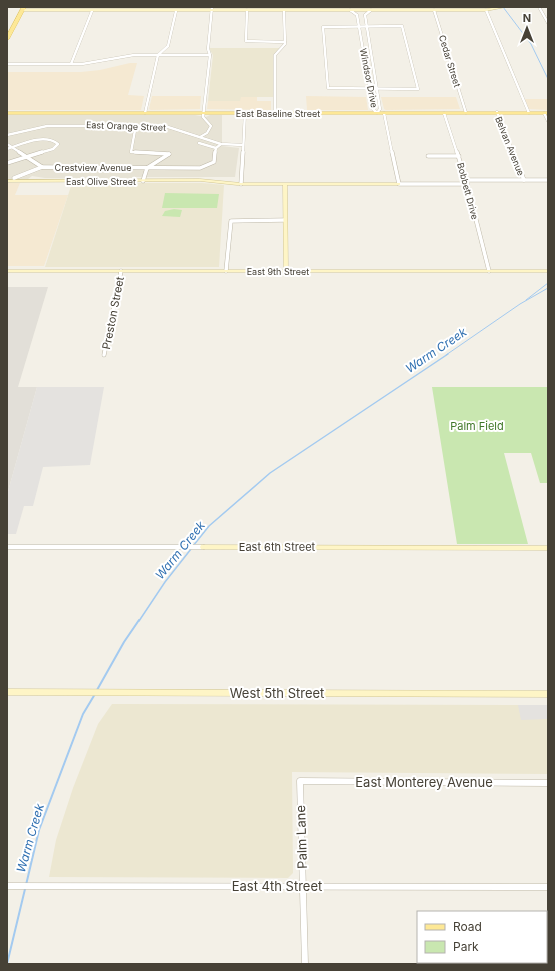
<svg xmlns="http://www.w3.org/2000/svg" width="555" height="971" font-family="Inter,sans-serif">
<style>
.residential{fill:#e7e3d5}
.commercial{fill:#f5e9d2}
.industrial{fill:#e2dfd8}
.education{fill:#ece7d1}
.green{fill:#c9e7b0}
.parking{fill:#e4e2df}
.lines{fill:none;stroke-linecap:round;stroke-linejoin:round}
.stream-far2{stroke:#a3caf0;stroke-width:1}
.stream-far1{stroke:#a3caf0;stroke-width:1.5}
.stream{stroke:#a3caf0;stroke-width:2}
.street-far3-casing{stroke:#bfb9a9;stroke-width:3}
.street-far2-casing{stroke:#bfb9a9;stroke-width:4.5}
.street-far1-casing{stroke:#bfb9a9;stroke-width:5.5}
.street-casing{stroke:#bfb9a9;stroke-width:7}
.secondary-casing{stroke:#d3c897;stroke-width:1}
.primary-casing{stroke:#e3c765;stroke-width:1}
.street-far3{stroke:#fff;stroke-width:2.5}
.street-far2{stroke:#fff;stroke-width:3.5}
.street-far1{stroke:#fff;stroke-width:4.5}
.street{stroke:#fff;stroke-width:6}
.secondary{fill:#fef5c6;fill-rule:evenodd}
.primary{fill:#fde896;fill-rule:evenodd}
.labels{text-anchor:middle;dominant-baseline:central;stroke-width:4;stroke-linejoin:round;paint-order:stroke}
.far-street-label{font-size:9px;fill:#464136;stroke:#fff}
.street-label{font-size:11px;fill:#464136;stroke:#fff}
.park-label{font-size:11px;fill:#407729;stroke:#fff}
.water-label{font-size:12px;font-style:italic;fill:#3070b1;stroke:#fff}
.near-street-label{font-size:13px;fill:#464136;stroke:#fff}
</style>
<rect width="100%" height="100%" fill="#f3f0e7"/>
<polygon class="residential" points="7,115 195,115 206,117 210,115 222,115 222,146 239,148 235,177 137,177 126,179 124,178 45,178 32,176 28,179 7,179"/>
<g class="commercial">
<polygon points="130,63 137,63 128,95 144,96 141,110 7,110 7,72 81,72 100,70"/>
<polygon points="152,96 201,96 200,109 151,110 149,109"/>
<polygon points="306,96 366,97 368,110 307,110"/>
<polygon points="240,97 257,97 257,101 271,101 271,110 207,109 208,101 240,101"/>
<polygon points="381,97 456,97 460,109 386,110 384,109"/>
<polygon points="525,99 548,99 548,110 529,109"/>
<polygon points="7,183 20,183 15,195 68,195 44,266 7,266"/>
</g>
<polygon class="industrial" points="7,287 48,287 18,387 37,387 7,495"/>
<g class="education">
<polygon points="210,48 280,48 273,55 273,97 241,97 240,101 208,101 213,55 210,50"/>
<polygon points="72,183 202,183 224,185 219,267 45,267"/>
<polygon points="112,704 548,705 548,774 292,772 293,873 288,878 49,877 56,840 73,788 98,724"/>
</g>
<g class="green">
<polygon points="165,193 219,194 217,208 162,208"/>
<polygon points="174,209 182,210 180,217 162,216 165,211"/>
<polygon points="432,387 548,387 548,483 540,483 531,453 504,453 528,544 457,544"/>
</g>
<g class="parking">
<polygon points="37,387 104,387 90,465 43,467 33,506 24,506 16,534 7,534 7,495"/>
<polygon points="518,705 548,705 548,719 521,720"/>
</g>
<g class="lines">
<g class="stream-far2">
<polyline points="503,7 531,44 548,79"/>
<polyline points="526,300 548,283"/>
<polyline points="446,355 520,304 548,288"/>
</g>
<g class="stream-far1">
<polyline points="193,546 209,526 270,473 448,354"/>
<polyline points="139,621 165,582 191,549"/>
</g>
<g class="stream">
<polyline points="97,690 124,642 139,620"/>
<polyline points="26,885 39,830 83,714 95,694"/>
<polyline points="7,964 25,889"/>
</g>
<g class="street-far3-casing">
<g id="street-far3">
<polyline points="539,7 548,23"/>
<polyline points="247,10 246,41 285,42"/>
<polyline points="350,10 357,15 373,109 377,113 380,109 365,15 371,10"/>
<polyline points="434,10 466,113"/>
<polyline points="486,10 529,113"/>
<polygon points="402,26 418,89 328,88 323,27"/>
<polyline points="7,64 82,64 134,55 210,55"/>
<polyline points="71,64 92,11"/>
<polyline points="497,112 513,153"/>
<polyline points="145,113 158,55 168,46 176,11"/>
<polyline points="275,113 275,55 285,44 284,11"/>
<polyline points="384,113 392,153"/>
<polyline points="444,113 457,153"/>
<polyline points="544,113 548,121"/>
<polyline points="136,125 131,152 154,153"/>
<polyline points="7,135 47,126 157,126 168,127 221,144 243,145"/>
<polyline points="200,137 207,133 211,126 203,117 210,55 208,49 212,7"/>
<polyline points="199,143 216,148"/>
<polyline points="7,144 21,153"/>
<path d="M7,149C22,144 44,133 58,144L53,149L39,153"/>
<polyline points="215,153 216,148 221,144"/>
<polyline points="243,153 245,112"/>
</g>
</g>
<g class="street-far2-casing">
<g id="street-far2">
<polyline points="19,152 42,167"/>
<polyline points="135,152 169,154"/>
<polyline points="392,152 399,184 467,184"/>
<polyline points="457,152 467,184 489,271"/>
<polyline points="513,152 524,180"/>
<polyline points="428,156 459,156"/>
<polyline points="7,163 42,152"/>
<polyline points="147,168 169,154"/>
<polyline points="14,178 42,167 200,168 214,162 215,152"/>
<polyline points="466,180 548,180"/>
<polyline points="143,181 147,168"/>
<polyline points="241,184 243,152"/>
<polyline points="226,271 231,221 285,220"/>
<polyline points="104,355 121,271"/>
</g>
</g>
<g class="street-far1-casing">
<polyline id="street-far1" points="7,547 203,547"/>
</g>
<g class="street-casing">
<g id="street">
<polyline points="7,886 548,887"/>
<polyline points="305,964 300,781 548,783"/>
</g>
</g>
<g class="secondary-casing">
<g id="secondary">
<polygon points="499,7 506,7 486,11 22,11 20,10 22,9 486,9"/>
<polygon points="200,179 241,183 400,183 400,185 287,185 288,270 548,270 548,272 7,272 7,270 284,270 283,185 237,185 200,181 7,182 7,180"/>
<polygon points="201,545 548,546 548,550 203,549 201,549 200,547"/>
<polygon points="7,689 548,691 548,697 7,695"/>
</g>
</g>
<g class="primary-casing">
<g id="primary">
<polygon points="22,7 26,7 9,39 7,40 7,35"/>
<rect x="7" y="112" width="541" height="2"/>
</g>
</g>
<use href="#street-far3" class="street-far3"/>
<use href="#street-far2" class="street-far2"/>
<use href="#street-far1" class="street-far1"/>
<use href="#street" class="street"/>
<use href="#secondary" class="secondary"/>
<use href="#primary" class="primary"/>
</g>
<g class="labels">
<g class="far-street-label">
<text transform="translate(450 61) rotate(73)">Cedar Street</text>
<text transform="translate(369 78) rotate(79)">Windsor Drive</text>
<text x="278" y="113">East Baseline Street</text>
<text transform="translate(126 126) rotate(2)">East Orange Street</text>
<text transform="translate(510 146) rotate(68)">Belvan Avenue</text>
<text x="93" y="167">Crestview Avenue</text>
<text x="101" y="181">East Olive Street</text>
<text transform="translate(468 191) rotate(75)">Bobbett Drive</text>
<text x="278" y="271">East 9th Street</text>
</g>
<g class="street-label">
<text transform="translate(113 313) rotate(-79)">Preston Street</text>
<text x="277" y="547">East 6th Street</text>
</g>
<g class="park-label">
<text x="477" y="426">Palm Field</text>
</g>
<g class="water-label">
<text transform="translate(436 350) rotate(-34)">Warm Creek</text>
<text transform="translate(180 550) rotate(-51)">Warm Creek</text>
<text transform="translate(30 838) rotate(-74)">Warm Creek</text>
</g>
<g class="near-street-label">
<text x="277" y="693">West 5th Street</text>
<text x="424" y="782">East Monterey Avenue</text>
<text transform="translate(301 837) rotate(-92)">Palm Lane</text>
<text x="277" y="886">East 4th Street</text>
</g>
</g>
<rect width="555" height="971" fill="none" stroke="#464136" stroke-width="16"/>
<rect x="417" y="911" width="130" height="52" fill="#ffffff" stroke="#b5b3af"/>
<rect x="425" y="924" width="20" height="6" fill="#fde896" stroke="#b5b3af"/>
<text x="453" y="931" font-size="12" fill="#464136">Road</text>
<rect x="425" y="941" width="20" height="12" fill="#c9e7b0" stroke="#b5b3af"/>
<text x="453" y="951" font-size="12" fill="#464136">Park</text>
<g transform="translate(527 28)" stroke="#ffffff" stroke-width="3" paint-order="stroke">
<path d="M0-3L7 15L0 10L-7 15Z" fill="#464136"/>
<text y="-6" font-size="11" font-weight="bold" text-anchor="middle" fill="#464136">N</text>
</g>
</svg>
